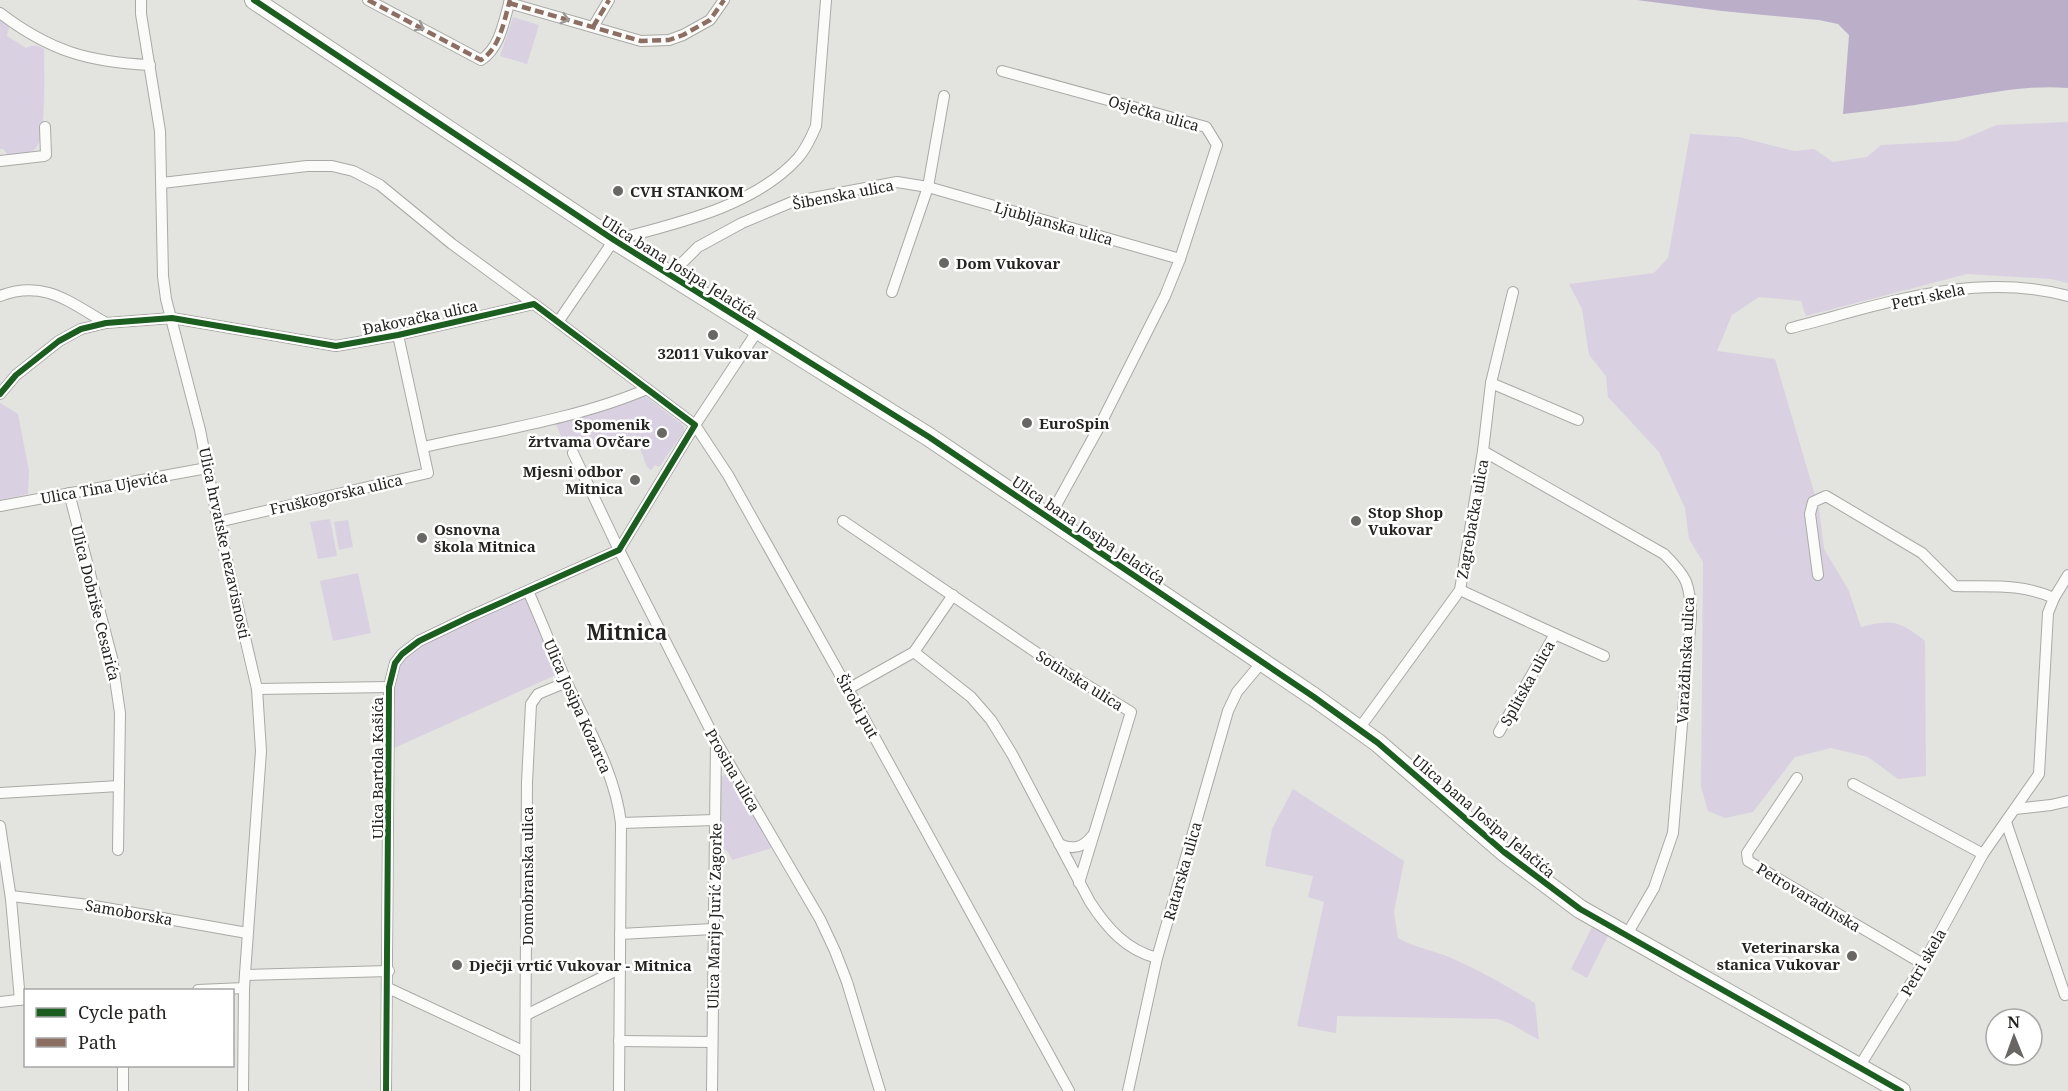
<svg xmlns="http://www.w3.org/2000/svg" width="2068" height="1091" font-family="'Noto Serif',serif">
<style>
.green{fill:#d9d1e1}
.water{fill:#baaec9}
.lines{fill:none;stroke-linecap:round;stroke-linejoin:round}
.street-casing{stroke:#a9a9a6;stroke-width:12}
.primary-casing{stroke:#a9a9a6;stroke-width:20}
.street{stroke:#fbfbfa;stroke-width:10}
.primary{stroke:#fbfbfa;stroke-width:18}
.quiet{stroke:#8d6e63;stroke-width:4.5;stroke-dasharray:9 4.5;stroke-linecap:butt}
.cycleway-casing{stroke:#fff;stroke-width:10}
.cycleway{stroke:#1b5e20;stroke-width:6}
.oneway{stroke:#9b9a99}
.poi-dot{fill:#686764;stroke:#fff;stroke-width:2}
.labels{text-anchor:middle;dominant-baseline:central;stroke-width:5;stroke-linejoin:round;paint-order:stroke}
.street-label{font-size:15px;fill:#252422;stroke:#fff}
.poi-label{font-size:15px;font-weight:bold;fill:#252422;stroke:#fff;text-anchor:start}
.district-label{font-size:21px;font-weight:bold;fill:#252422;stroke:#fff}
</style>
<rect width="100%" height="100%" fill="#e3e3df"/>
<g class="green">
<polygon points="513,17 539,25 527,64 500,56"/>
<path d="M0,20L9,27L7,36L26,48C34,44 37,45 44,49C44,68 47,135 36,148C30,155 20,155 10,157L3,149H0Z"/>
<path d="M2068,122V283L2051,279L1967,274L1806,316L1801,301L1759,297L1732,315L1717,351L1775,359L1819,509L1824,549L1849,591L1861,627C1893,619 1899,621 1925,641L1926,776L1898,779L1868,757L1831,748L1795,757L1753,812L1725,818L1708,811L1701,787L1703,562L1689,539L1685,508L1659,452L1608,397L1606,376L1589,355L1582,309L1569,284L1654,273L1668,258L1690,134L1739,137L1794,151L1814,149L1833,162L1867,157L1881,145L1958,141L1997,125Z"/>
<polygon points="644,395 684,426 684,431 659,467 655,465 651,470 647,467 635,435 568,454 555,421"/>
<polygon points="0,403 18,414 29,471 28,494 0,500"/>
<polygon points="330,519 337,556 318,559 310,522"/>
<polygon points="348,520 353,547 339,550 334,522"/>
<polygon points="358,573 371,633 333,641 320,581"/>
<polygon points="525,598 558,674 392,749 393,680 399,663 420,643"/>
<polygon points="726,774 730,775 772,848 732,860 728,852 720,846 720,777"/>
<path d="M1293,789L1404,861L1394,912L1398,938C1415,948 1433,950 1451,958C1480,970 1508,987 1535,1003L1539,1040L1511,1024L1498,1019L1337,1016L1336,1033L1297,1026L1324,902L1308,897L1313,876L1265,866L1272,829Z"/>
<polygon points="1592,927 1608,936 1587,978 1571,969"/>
</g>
<path class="water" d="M1637,0H2068V88C2025,84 1982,95 1939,101C1907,107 1875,110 1843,114L1849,35L1838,24L1819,20L1722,11Z"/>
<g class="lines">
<g class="street-casing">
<g id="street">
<polyline points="141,0 141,14 160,131 163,276 166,299 200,430 218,522 257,689 261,751 244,988 243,1091"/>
<path d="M368,0L481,60C500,48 504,21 510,0"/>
<polyline points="509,3 641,41 669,40 683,35 710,20 724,0"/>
<path d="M0,13C50,51 88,62 150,65"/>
<polyline points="593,27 609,0"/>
<polyline points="1002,71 1206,127 1217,145 1180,259 1165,296 1098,429 1049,518"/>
<polyline points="0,161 44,156 46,155 45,127"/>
<polyline points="162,183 307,166 332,166 353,171 380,185 452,244 534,304"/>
<polyline points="670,275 698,247 742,223 792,202 897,182 928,187 1180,259"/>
<polyline points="892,292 928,187 944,96"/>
<path d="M0,296C44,279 69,302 106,323"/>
<path d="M558,322L614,240C674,224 754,207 798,158C806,149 811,138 816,126L826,0"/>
<path d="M1791,328C1882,305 1974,270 2068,296"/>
<polyline points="758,330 695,425 728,475 848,689 1069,1091"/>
<polyline points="1491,383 1578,420"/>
<polyline points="0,394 16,375 59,341 81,329 106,323 172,318 336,346 398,335 534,304 695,425 619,550 469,617 419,641 402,654 395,663 389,687 386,1091"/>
<path d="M424,447C495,431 580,418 647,389"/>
<path d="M1483,451L1664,554C1687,577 1690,583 1691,616L1673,833L1654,888L1626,936"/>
<polyline points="573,453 619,550 716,741 820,919 835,951 847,982 880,1091"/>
<polyline points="69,493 112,658 120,713 118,850"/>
<polyline points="0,506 207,468"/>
<polyline points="843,521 1056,666 1131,712 1079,883"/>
<polyline points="218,522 428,473 398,335"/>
<path d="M1818,575L1810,514L1813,502L1826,496L1922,553L1955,586C1991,587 2020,583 2054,598"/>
<polyline points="1460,590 1555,634 1499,732"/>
<path d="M528,591C542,622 554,654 568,685C589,730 615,773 621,823L619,1091"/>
<polyline points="1555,634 1604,656"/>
<path d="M914,652L971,697L991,720L1012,754L1090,902C1107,928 1126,950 1157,958"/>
<polyline points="257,689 389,687"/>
<polyline points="848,689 914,652 953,595"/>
<polyline points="1356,727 1364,722 1460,590 1483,451 1491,383 1513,292"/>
<polyline points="1797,778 1747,853 1748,861 1923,964"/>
<polyline points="1853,784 1983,854"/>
<polyline points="0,793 119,786"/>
<polyline points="2015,809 2051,805 2068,801"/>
<polyline points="2006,822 2065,995"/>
<polyline points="621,823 715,820"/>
<polyline points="0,826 11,899 20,1000"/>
<path d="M1059,844C1073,850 1083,848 1092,836"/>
<polyline points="11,896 89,905 247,933"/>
<polyline points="620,934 713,929"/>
<polyline points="245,975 389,971"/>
<polyline points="388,988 525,1052"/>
<polyline points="198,990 244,988"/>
<polyline points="0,1002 26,999"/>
<polyline points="526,1015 619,969"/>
<polyline points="619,1041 712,1042"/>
<polyline points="1859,1067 1923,964 1983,854 2039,774 2048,613 2054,598 2068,575"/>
<polyline points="123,1091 123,1066"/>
<polyline points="525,1091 527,782 531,704 538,694 567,682"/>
<polyline points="712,1091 716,741"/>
<polyline points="1128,1091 1157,958 1228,711 1237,692 1262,662"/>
</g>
</g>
<g class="primary-casing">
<polyline id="primary" points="254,0 614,240 929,437 1314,697 1378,743 1504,852 1580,909 1901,1091"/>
</g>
<use href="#street" class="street"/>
<use href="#primary" class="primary"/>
<g class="quiet">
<path d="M368,0L481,60C500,48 504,21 510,0"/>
<polyline points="509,3 641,41 669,40 683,35 710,20 724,0"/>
<polyline points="593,27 609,0"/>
</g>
<g class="cycleway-casing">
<g id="cycleway">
<polyline points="254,0 614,240 929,437 1314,697 1378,743 1504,852 1580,909 1901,1091"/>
<polyline points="0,394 16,375 59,341 81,329 106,323 172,318 336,346 398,335 534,304 695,425 619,550 469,617 419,641 402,654 395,663 389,687 386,1091"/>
</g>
</g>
<use href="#cycleway" class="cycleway"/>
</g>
<defs><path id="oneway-chevron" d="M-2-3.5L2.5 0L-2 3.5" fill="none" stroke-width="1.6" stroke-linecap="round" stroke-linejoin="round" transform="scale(1.5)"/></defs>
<g class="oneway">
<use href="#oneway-chevron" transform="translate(565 19) rotate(16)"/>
<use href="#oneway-chevron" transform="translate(420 27) rotate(29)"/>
</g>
<g class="poi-dot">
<circle cx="618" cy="191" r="6"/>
<circle cx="944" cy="263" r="6"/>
<circle cx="713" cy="335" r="6"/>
<circle cx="1027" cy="423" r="6"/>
<circle cx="662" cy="433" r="6"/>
<circle cx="635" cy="480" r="6"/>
<circle cx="1356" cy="521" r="6"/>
<circle cx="422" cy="538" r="6"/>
<circle cx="1852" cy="956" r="6"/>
<circle cx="457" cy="965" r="6"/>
</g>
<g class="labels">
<g class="street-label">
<text transform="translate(1154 113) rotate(16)">Osječka ulica</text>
<text transform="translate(843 194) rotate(-11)">Šibenska ulica</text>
<text transform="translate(1054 223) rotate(16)">Ljubljanska ulica</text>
<text transform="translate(680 267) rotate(32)">Ulica bana Josipa Jelačića</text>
<text transform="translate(1928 296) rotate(-12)">Petri skela</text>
<text transform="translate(420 317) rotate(-12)">Đakovačka ulica</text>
<text transform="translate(104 487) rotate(-10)">Ulica Tina Ujevića</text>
<text transform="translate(336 494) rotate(-13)">Fruškogorska ulica</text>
<text transform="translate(1472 519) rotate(-80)">Zagrebačka ulica</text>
<text transform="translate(1089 530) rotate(34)">Ulica bana Josipa Jelačića</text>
<text transform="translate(225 543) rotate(78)">Ulica hrvatske nezavisnosti</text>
<text transform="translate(96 603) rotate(76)">Ulica Dobriše Cesarića</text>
<text transform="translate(1685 660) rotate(-87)">Varaždinska ulica</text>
<text transform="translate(1080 680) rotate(32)">Sotinska ulica</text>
<text transform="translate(1527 683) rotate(-61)">Splitska ulica</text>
<text transform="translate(578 706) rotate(66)">Ulica Josipa Kozarca</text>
<text transform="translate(858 706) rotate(61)">Široki put</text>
<text transform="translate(377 768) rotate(-90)">Ulica Bartola Kašića</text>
<text transform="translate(733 770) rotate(60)">Prosina ulica</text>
<text transform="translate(1484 816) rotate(40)">Ulica bana Josipa Jelačića</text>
<text transform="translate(1182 871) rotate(-74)">Ratarska ulica</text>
<text transform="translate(527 876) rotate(-90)">Domobranska ulica</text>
<text transform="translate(1809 897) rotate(31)">Petrovaradinska</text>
<text transform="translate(129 912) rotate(10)">Samoborska</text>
<text transform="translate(714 916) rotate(-89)">Ulica Marije Jurić Zagorke</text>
<text transform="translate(1923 962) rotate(-60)">Petri skela</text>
</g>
<g class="poi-label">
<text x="630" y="191">CVH STANKOM</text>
<text x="956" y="263">Dom Vukovar</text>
<text x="713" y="353" text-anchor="middle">32011 Vukovar</text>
<text x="1039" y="423">EuroSpin</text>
<text x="650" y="424" text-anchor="end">Spomenik<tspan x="650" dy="17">žrtvama Ovčare</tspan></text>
<text x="623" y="471" text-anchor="end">Mjesni odbor<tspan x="623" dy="17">Mitnica</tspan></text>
<text x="1368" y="512">Stop Shop<tspan x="1368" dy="17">Vukovar</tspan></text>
<text x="434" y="529">Osnovna<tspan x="434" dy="17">škola Mitnica</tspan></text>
<text x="1840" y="947" text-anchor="end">Veterinarska<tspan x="1840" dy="17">stanica Vukovar</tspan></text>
<text x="469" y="965">Dječji vrtić Vukovar - Mitnica</text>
</g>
<g class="district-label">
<text x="627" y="632">Mitnica</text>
</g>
</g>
<rect x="24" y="989" width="210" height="78" fill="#ffffff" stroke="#a8a7a7" stroke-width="1.5"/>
<rect x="36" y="1008" width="30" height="9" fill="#1b5e20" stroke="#a8a7a7" stroke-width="1.5"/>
<text x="78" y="1019" font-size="18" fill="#252422">Cycle path</text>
<rect x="36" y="1038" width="30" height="9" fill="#8d6e63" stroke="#a8a7a7" stroke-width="1.5"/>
<text x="78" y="1049" font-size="18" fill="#252422">Path</text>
<g transform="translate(2014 1037) rotate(359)"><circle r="28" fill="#ffffff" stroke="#a8a7a7" stroke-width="1.5"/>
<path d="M0-4.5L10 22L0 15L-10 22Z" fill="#686764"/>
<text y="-9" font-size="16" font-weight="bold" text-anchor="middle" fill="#252422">N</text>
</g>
</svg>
